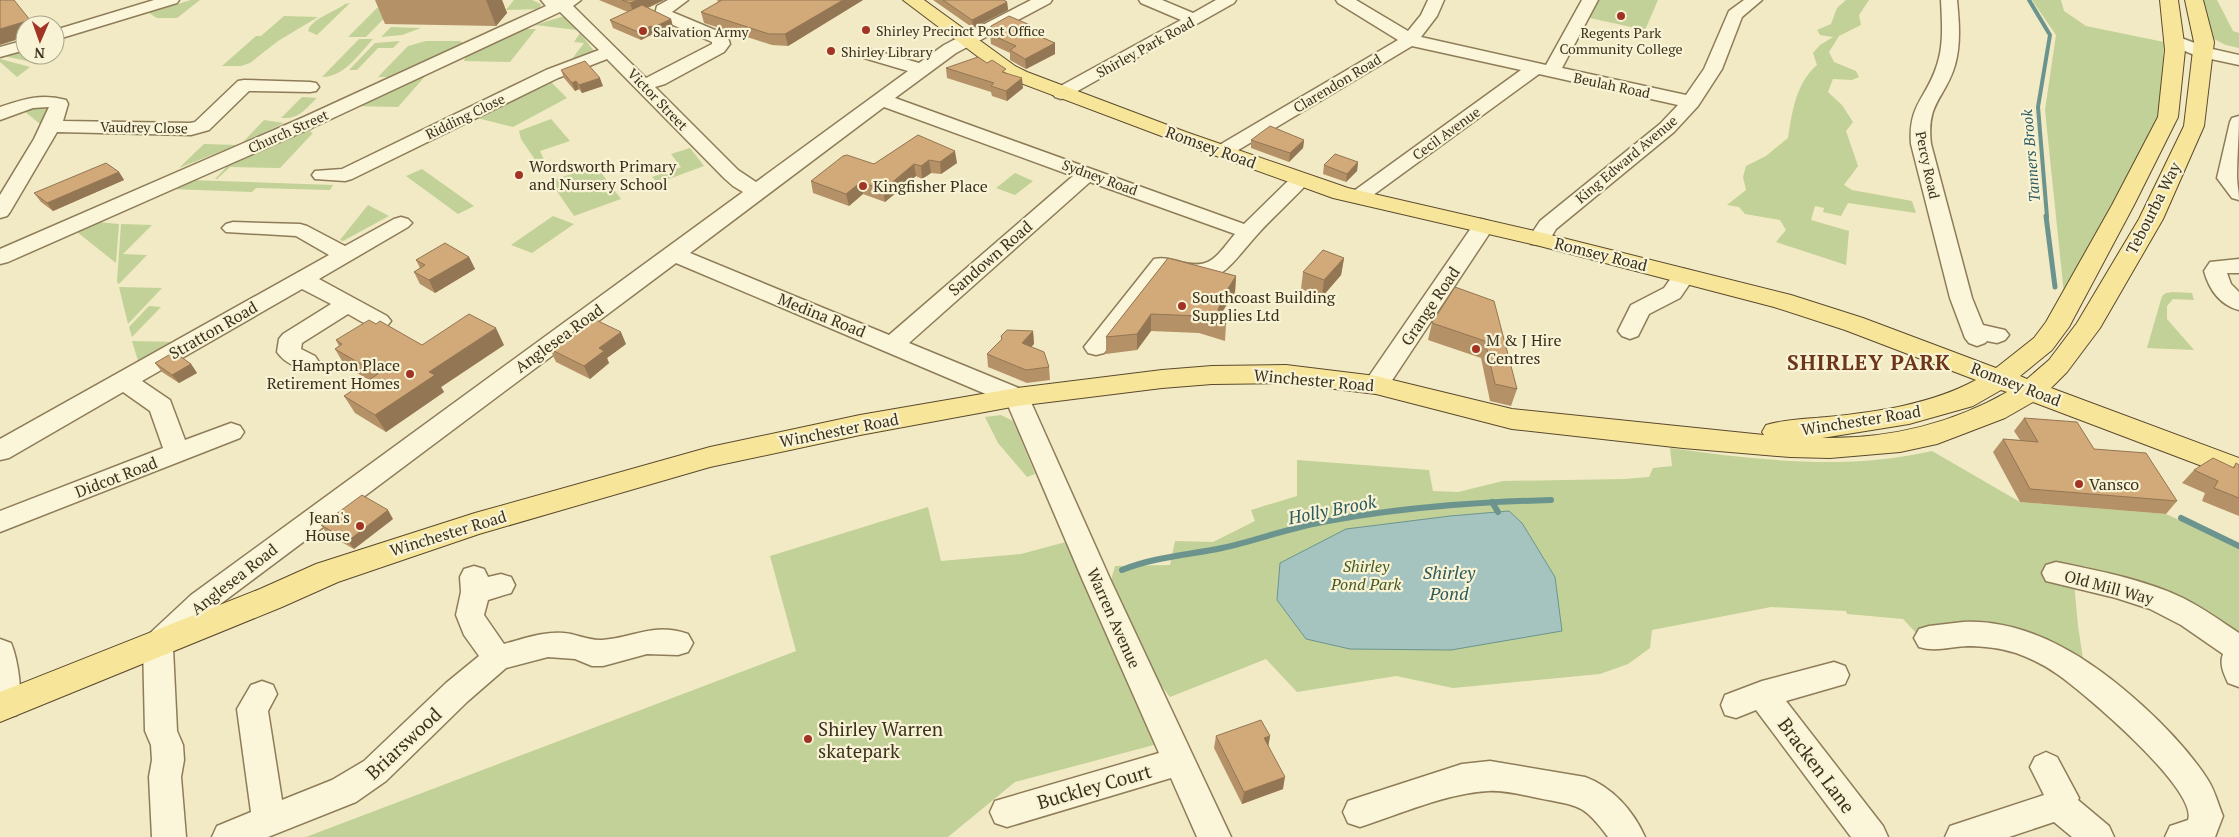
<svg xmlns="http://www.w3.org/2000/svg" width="2239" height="837" font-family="'PT Serif',serif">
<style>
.green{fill:#c2d197}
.water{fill:#a6c4bf;stroke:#6c948f}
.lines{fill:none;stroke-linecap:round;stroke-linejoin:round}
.stream-far2{stroke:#6c948f;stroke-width:4}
.stream-far1{stroke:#6c948f;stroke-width:5}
.stream{stroke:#6c948f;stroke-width:6}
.minor-casing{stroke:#8e7c59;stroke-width:3}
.major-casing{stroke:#5b492d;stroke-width:2}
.minor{fill:#fbf5d9;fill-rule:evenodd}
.major{fill:#f7e69a;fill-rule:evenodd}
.wall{fill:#b59167}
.shaded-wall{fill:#937654}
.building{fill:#d2a978;stroke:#937654}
.poi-dot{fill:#a13424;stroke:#f8f3d5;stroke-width:2}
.labels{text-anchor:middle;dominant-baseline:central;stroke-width:4.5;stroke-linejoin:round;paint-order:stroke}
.far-poi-label{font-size:14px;fill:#3d311e;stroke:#f8f3d5;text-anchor:start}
.far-street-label{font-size:14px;fill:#3d311e;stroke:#f8f3d5}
.far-water-label{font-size:15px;font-style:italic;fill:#2c5a5e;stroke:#f8f3d5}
.street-label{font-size:16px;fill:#3d311e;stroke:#f8f3d5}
.poi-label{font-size:16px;fill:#3d311e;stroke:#f8f3d5;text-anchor:start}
.park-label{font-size:16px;font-style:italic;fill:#455b23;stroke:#f8f3d5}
.water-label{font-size:18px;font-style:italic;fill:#2c5a5e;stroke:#f8f3d5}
.near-poi-label{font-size:19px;fill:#3d311e;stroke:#f8f3d5;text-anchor:start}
.near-street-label{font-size:19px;fill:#3d311e;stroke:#f8f3d5}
.district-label{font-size:21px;font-weight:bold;letter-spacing:1px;fill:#6d361a;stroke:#f8f3d5}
</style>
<rect width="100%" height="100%" fill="#f1eac4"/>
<g class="green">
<polygon points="191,0 200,0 177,18 157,18 149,13"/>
<polygon points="514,0 532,0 541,4 540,9 506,10"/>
<polygon points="1599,0 1658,0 1645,30 1590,18"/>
<path d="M1846,0H1869L1859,15L1861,25L1839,36L1829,52L1834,62L1856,71L1859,77L1852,80L1833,79L1828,92L1842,105L1853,122L1846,131L1858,166L1844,185L1852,190L1912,201L1916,213L1848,203L1841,216L1823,212L1824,208L1815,206L1811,220L1849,231L1846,265L1776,242L1786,230L1780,220L1745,214L1739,207L1727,205L1746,190L1743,177L1746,166L1766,156L1788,138C1792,112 1796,83 1817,65L1813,53L1820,45L1833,37L1820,35L1817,30L1831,24L1837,8Z"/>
<polygon points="2032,0 2061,0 2064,11 2086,26 2164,42 2160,115 2064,294 2045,110 2056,35"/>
<polygon points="2202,0 2217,0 2233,31 2239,33 2239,48 2226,45 2212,38"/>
<path d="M350,3L317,35L308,31C312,18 335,12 345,4Z"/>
<polygon points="381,7 395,7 366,37 348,37 377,8"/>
<polygon points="284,16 318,17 278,41 250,63 241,66 222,66 256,36 261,36"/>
<polygon points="561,17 564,17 577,30 535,25"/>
<polygon points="391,27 421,28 402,35 381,37"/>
<polygon points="524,29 536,29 510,62 464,61 466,55"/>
<polygon points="580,33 594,51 578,59 572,59 584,43 574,42"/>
<path d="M359,39H373C359,54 344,77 322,77Z"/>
<polygon points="400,41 393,48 378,48 357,70 349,70 375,43"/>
<polygon points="426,41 460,41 463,43 387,77 378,77 408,46"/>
<polygon points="25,49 25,55 47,55 37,63 3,56"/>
<polygon points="0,59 30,67 17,77 0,62"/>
<polygon points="427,74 398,107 353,106"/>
<polygon points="550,81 567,98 513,127 477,118"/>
<path d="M302,97L317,98C304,110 300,119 281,118Z"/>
<polygon points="46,107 50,109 43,123 40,124 23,110"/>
<polygon points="551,119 570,141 540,151 545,162 538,164 521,139 519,131"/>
<polygon points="264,120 284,123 243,142"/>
<polygon points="318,124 310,132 313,133 280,168 230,167 217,179 215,179 234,159"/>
<polygon points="204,144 237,145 179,168"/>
<polygon points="690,148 704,166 658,183 652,177 681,167 671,154"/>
<polygon points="596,166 621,199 574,216 550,181"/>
<polygon points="422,169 474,206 458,214 406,176"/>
<polygon points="1015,173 1033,181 1015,195 996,188"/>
<polygon points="190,180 333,185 330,190 256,188 252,192 170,189"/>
<polygon points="368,205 389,216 343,241 340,240"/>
<polygon points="553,216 574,224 532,253 511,245"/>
<polygon points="97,222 119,224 116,263 77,232"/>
<polygon points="121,224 152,225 123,254 147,255 119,284 117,282"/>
<polygon points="119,287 162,288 128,324"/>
<polygon points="2173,292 2192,293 2194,300 2173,299 2167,306 2167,319 2194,350 2147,348 2162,296 2166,293"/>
<polygon points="149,306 161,307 132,337 129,327"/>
<polygon points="132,341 176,342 139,364"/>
<polygon points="1001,415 1013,421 1035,474 1027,477 998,443 985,417"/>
<path d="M1670,448C1757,460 1845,471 1932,451L2020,502L2166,514L2239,548V636L2074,583L2078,626L2085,672L2055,653L1917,634L1903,619L1847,614L1846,611L1771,607L1652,630L1650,648L1628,664L1600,674L1453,688L1396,676L1297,692L1266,659L1170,697L1150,671L1110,584L1115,566L1170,565L1175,541L1213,542L1255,521L1251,510L1297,496V460L1429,470L1433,491L1458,492L1503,481L1625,479L1649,477L1653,468L1672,466Z"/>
<polygon points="928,507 941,561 1021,554 1066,542 1165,742 1015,782 948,837 306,837 796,651 770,556"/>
</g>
<polygon class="water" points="1509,511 1522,523 1555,577 1562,631 1451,650 1350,649 1306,639 1277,600 1280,563 1346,529 1450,516"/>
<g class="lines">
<polyline class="stream-far2" points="2029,0 2050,35 2038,107 2047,217"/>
<polyline class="stream-far1" points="2046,216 2055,287"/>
<g class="stream">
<polyline points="1492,502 1498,512"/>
<polyline points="2181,518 2239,546"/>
<path d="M1122,570C1154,557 1188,555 1222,548C1258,540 1292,527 1328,521C1403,507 1475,502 1551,500"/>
</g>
<g class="minor-casing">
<g id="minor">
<polygon points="154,0 179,0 177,3 55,40 55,30"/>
<path d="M541,0H581L573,6L646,78L712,44V42L657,18L655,14L657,6L668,0H688L672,12L727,35L730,44L724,52L665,84L655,87L738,170L756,182L908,71L864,58L861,54L864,50L870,49L919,63L944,45L1031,0H1052L1050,3L956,53L895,98L1244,224L1293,176L1300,174L1307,176L1310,180L1307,184C1290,202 1272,218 1256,236C1224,272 1220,289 1167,273L1104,353L1096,355L1088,353L1084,347L1154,259C1163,257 1169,259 1177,261C1210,271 1215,258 1235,234L1090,182L909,343L1026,391L1111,581L1231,837H1197L1171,778L1007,827L995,823L990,812L995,801L1159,753L1083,581L1007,403L676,263L211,611L173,648L177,731L183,745L184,760L181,777L186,837H152L149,777L152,760L151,745L145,731L143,644L148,635L191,595L743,192L733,186L724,178L607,59L558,78L352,179L345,181L315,179L312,175L315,171L342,169L546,70L599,50L560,12L318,125L8,262L0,264V249L304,117L546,6ZM884,107L1073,176L889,335L690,253Z"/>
<polygon points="1139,0 1162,0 1193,13 1216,0 1236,0 1234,3 1067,97 1061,99 1055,97 1052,93 1055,89 1181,20 1141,3"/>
<polygon points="1336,0 1356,0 1408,31 1421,15 1428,0 1444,0 1437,16 1421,37 1546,65 1582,0 1598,0 1562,68 1686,95 1704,69 1729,11 1744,0 1762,0 1742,17 1722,69 1698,106 1674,132 1556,229 1547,244 1539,245 1531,244 1528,239 1540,221 1660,124 1678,105 1539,74 1365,201 1358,203 1351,201 1348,197 1351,193 1521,70 1412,46 1230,155 1223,157 1216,155 1213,151 1216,147 1398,40 1338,3"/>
<path d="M1941,0H1957C1959,21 1961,44 1955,65C1945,99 1926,102 1931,144L1972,298L1983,325L2005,330L2009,335L2005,340L1997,343L1987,341L1985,343L1977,346L1969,343L1965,338L1950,298L1911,144C1908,104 1927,98 1937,65C1944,45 1942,21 1941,0Z"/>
<polygon points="2176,36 2208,48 2239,55 2239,65 2197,56 2170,45 2167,41 2170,37"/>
<polygon points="25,40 25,50 0,57 0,47"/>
<path d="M244,80L310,82L316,83L319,87L316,91L310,92L249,91L209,130L191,135L57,132L10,212L7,216L0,218V195L34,139L49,107L33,108L0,120V107C23,99 42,93 66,100L68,104L63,121L190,123L195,122L238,81Z"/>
<path d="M2239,116C2239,136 2237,157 2237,176C2237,184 2239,192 2239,200L2232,198L2217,178L2230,122L2232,118Z"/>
<path d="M401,217L408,219L412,223L408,227L319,279L387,316L391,321L387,326C372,330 361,321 348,314L302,343L301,349L315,356L319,362L315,368C302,371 285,364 277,352L279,339L283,334L331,304L302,289L142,381L170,400L185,440L231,423L240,426L244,432L240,438L0,532V511L163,448L150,411L123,392L9,458L0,460V439L329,255L296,236L226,232L222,228L226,224L233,222L300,224L307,226L345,246L394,219Z"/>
<polygon points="1481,219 1488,221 1492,225 1491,231 1385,391 1376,393 1367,391 1364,385 1367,379 1469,231 1474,221"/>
<path d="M2239,259V273H2227L2231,284L2239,292V310C2220,305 2209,289 2204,271L2210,262Z"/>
<polygon points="1684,269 1692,271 1695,276 1680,298 1649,314 1638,336 1630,339 1622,336 1618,331 1631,305 1664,288 1676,271"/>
<path d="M2056,562C2099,571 2143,579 2183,598C2203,608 2221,621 2239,633V687L2228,683C2224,674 2219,664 2223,654L2181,625L2150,609L2116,598L2046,581L2042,573L2046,565Z"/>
<path d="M474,566L484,569L488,577L501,574L511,577L515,585L511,593L488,600L484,615L504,644C523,639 544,631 564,633C577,634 589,641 602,640C634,638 652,622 688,634L693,643L688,652L678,655L647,654L603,666H592L575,659L548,657L506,668L468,701L386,781L356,802L268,837H212L217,826L251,812L237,709L251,685L262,681L273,685L277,694L268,711L282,800L332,780L364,761L446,683L479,656L464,635L456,615L461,592L460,577L464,569Z"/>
<path d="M1963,622C1996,620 2033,631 2062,647C2112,673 2178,733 2208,780C2215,791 2218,804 2223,816L2215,837H2165L2170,826L2188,820C2199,790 2082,691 2057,674C2044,665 2030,658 2016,653C2000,648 1984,646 1967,646C1950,647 1935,652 1919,647L1914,638L1919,629L1929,626Z"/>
<path d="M0,639L11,643C18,659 24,699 17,715L6,718L0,716Z"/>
<polygon points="1834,662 1845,666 1849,675 1845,684 1786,701 1883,826 1888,837 1851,837 1756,710 1736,718 1725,715 1721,705 1725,695 1762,681"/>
<polygon points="2046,752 2057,757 2079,798 2078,800 2109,826 2114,837 2072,837 2054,822 2009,837 1945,837 1950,826 2044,795 2030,767 2035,757"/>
<path d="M1490,761L1585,777C1612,787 1633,810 1645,837H1608C1583,803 1578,806 1538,798C1522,795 1505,790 1489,791C1447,793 1400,814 1360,827L1348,823L1343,812L1348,801L1360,797L1462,764Z"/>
</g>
</g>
<g class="major-casing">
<path id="major" d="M903,0H924L1015,66L1027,72L1186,132L1348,188L1539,232L1791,295L1863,318L1996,368L2034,338L2046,322L2112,205L2158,117L2165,50L2160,0H2178L2185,50L2178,117L2134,205L2069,327L2052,350L2020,376L2027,379L2049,360L2077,323L2139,219L2184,126L2194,42L2185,0H2203L2214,42L2204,126L2163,219L2100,328L2067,372L2051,388L2239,458V480L2033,402L2005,418L1937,444L1900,452L1830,458L1790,457L1683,448L1512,429L1376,394L1286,383L1212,384L1162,388L1017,406L860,435L710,467L479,534L338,582L282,607L0,722V692L260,589L316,564L475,513L710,447L860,415L1017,388L1162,370L1212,366L1286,365L1376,376L1512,409L1764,435L1762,432L1766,425C1786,419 1807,419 1827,417C1877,412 1932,404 1976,380L1845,330L1774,307L1536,245L1333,198L1172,140L1013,80L1001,74ZM2001,390L2007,392C1951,424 1887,439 1822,438L1909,424L1973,406Z"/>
</g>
<use href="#minor" class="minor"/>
<use href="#major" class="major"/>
</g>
<g class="wall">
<polygon points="375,0 502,0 507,13 496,26 385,24"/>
<polygon points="599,0 664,0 648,8 671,19 673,27 656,35 653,34 641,40 613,28 610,20 628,12"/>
<polygon points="717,0 863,0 788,46 772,45 704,23 701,12 718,2"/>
<polygon points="933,0 1004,0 1007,2 1008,10 973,28"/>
<polygon points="1030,25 1030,32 1055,43 1055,54 1026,69 1010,60 1010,53 991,44 990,34"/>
<polygon points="987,63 1007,73 1023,88 1007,101 992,96 991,92 947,78 946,68"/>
<polygon points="561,70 603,86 582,93 579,89 575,91 564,78"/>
<polygon points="918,135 957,163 941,174 931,173 922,179 916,176 885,202 863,194 849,206 813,193 811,181 874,164"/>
<polygon points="1251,140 1304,140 1303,148 1289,162 1251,148"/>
<polygon points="1358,162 1357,171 1346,182 1323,174 1324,165"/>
<polygon points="119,172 124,180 53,211 41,202 34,193"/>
<polygon points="469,257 475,269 435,293 420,284 414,272 420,268 416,260"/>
<polygon points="1168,258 1236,276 1235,292 1221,314 1226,324 1225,341 1199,333 1151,331 1137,350 1106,354 1106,337"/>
<polygon points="1344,258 1341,275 1322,297 1301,289 1303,272"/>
<polygon points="1455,287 1517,389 1511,406 1490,401 1481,358 1428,340 1432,323"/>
<polygon points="376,324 422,345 504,345 441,387 444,392 386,432 355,413 344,396 369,380 345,366 335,349 339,346 336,340"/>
<polygon points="1033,331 1034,344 1031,347 1049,367 1050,380 1027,383 988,367 987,354 1001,340 1001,336"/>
<polygon points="626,344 607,358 609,363 590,379 556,362 550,349"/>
<polygon points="155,363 191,364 197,373 179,383 162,372"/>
<polygon points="2024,418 2094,449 2177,501 2166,514 2020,502 1993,452 2003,439 2020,440 2014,431"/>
<polygon points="2236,463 2239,465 2239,516 2202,501 2205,493 2182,483 2194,470 2233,467"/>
<polygon points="393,519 354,549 327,534 321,525"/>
<polygon points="1216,736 1270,736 1268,746 1283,789 1242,804 1214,748"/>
</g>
<g class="shaded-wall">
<polygon points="486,0 502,0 507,13 496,26"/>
<polygon points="638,0 664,0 634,14 630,3"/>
<polygon points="843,0 863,0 788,46 785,34"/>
<polygon points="1007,2 1008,10 973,28 972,20"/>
<polygon points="671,19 673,27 656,35 654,27"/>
<polygon points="30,20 33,25 25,25 25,37 0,45 0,29"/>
<polygon points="1030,25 1030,35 1023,29"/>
<polygon points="651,26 653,34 641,40 638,32"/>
<polygon points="1055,43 1055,54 1026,69 1025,59"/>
<polygon points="600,78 603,86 582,93 579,85"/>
<polygon points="1022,78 1023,88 1007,101 1006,91"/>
<polygon points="576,81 579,89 575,91 572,83"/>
<polygon points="1304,140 1303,148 1289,162 1290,153"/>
<polygon points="955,151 957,163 941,174 940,162"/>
<polygon points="929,160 931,173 922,179 921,166"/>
<polygon points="1358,162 1357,171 1346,182 1347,174"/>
<polygon points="914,164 916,176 885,202 883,190"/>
<polygon points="119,172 124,180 53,211 47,203"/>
<polygon points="861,182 863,194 849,206 846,194"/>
<polygon points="469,257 475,269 435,293 429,280"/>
<polygon points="1344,258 1341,275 1322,297 1324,280"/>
<polygon points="1236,276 1235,292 1220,315 1219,322 1218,304"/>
<polygon points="1151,314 1151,331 1137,350 1137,334"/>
<polygon points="496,328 504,345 441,387 444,392 386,432 375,415 429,372"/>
<polygon points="1033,331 1034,344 1022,356 1022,343"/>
<polygon points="621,332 626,344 607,358 609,363 590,379 584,366 599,348"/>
<polygon points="191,364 197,373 179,383 172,375"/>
<polygon points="388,510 393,519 354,549 348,541"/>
<polygon points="1270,736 1268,748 1264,738"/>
<polygon points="1285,777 1283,789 1242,804 1244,792"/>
</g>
<g class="building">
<polygon points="0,0 14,0 30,20 0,29"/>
<polygon points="622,0 638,0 630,3"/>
<polygon points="722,0 843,0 785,34 769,34 701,12"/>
<polygon points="943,0 1004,0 1007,2 972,20"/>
<polygon points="642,5 671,19 654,27 651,26 638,32 610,20"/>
<polygon points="1009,16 1030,25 1023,29 1055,43 1025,59 1010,50 1016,46 990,34 991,26"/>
<polygon points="978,57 987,63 992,60 1006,69 1002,72 1022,78 1006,91 991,86 994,83 946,68"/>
<polygon points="585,61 600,78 579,85 576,81 572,83 561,70"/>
<polygon points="1270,126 1304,140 1290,153 1251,140"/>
<polygon points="918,135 955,151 940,162 929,160 921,166 914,164 883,190 861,182 846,194 811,181 843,156 847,155 874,164"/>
<polygon points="1335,154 1358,162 1347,174 1324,165"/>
<polygon points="106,163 119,172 47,203 34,193"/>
<polygon points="445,243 469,257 429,280 414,272 425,265 416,260"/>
<polygon points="1323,250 1344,258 1324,280 1303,272"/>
<polygon points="1168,258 1236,276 1218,304 1221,304 1218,309 1226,324 1200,316 1151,314 1137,334 1106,337"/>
<polygon points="1455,287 1494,301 1517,389 1495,384 1485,341 1432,323"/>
<polygon points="469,314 496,328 429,372 435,375 375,415 344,396 378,374 335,349 342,344 336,340 369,320 376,324 380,321 422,345"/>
<polygon points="592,318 621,332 599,348 604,351 584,366 550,349"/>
<polygon points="1007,330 1033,331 1022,343 1044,352 1049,367 1026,370 987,354 1002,339 1001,336"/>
<polygon points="174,352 191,364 172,375 155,363"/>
<polygon points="2024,418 2077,422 2094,449 2146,453 2177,501 2030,489 2003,439 2038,442"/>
<polygon points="2213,458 2234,468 2236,463 2239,465 2239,498 2214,488 2218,481 2194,470"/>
<polygon points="362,495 388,510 348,541 321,525"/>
<polygon points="1261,720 1270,736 1264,738 1285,777 1244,792 1216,736"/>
</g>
<g class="poi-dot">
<circle cx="1621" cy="16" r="5"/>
<circle cx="866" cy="30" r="5"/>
<circle cx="643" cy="31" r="5"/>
<circle cx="831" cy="51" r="5"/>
<circle cx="519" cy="175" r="5"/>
<circle cx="863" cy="186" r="5"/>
<circle cx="1182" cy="306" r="5"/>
<circle cx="1476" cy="349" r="5"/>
<circle cx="410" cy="374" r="5"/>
<circle cx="2079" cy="484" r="5"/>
<circle cx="360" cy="526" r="5"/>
<circle cx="808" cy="739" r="5"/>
</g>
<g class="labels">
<g class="far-poi-label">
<text x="876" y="30">Shirley Precinct Post Office</text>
<text x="653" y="31">Salvation Army</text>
<text x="1621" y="32" text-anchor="middle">Regents Park<tspan x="1621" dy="16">Community College</tspan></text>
<text x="841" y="51">Shirley Library</text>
</g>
<g class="far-street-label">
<text transform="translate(1145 47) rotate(-29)">Shirley Park Road</text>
<text transform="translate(1337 83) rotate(-31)">Clarendon Road</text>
<text transform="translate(1612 85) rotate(12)">Beulah Road</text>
<text transform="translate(658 99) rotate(46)">Victor Street</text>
<text transform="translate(465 116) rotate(-26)">Ridding Close</text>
<text transform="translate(144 127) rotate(1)">Vaudrey Close</text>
<text transform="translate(288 131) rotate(-24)">Church Street</text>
<text transform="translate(1446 133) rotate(-36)">Cecil Avenue</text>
<text transform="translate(1626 159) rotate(-40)">King Edward Avenue</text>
<text transform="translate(1928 165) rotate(78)">Percy Road</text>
<text transform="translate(1100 177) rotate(20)">Sydney Road</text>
</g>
<g class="far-water-label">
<text transform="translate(2030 156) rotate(-95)">Tanners Brook</text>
</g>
<g class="street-label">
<text transform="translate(1211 147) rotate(20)">Romsey Road</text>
<text transform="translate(2153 208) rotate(-63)">Tebourba Way</text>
<text transform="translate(1601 254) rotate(14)">Romsey Road</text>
<text transform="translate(990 258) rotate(-41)">Sandown Road</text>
<text transform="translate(1430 306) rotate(-56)">Grange Road</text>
<text transform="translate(822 315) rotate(22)">Medina Road</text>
<text transform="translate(213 330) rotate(-30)">Stratton Road</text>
<text transform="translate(559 338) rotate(-36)">Anglesea Road</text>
<text transform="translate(1314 380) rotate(5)">Winchester Road</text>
<text transform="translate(2016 384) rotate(21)">Romsey Road</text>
<text transform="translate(1861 420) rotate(-9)">Winchester Road</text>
<text transform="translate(839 430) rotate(-11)">Winchester Road</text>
<text transform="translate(116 477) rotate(-21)">Didcot Road</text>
<text transform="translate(448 533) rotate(-17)">Winchester Road</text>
<text transform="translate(234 579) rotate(-38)">Anglesea Road</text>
<text transform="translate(2109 587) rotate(15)">Old Mill Way</text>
<text transform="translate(1114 618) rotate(66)">Warren Avenue</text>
</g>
<g class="poi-label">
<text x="529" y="166">Wordsworth Primary<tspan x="529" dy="18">and Nursery School</tspan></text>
<text x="873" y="186">Kingfisher Place</text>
<text x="1192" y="297">Southcoast Building<tspan x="1192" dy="18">Supplies Ltd</tspan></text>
<text x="1486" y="340">M &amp; J Hire<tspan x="1486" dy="18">Centres</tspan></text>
<text x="400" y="365" text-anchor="end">Hampton Place<tspan x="400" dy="18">Retirement Homes</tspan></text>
<text x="2089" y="484">Vansco</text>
<text x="350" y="517" text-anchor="end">Jean's<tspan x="350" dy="18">House</tspan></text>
</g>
<g class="park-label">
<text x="1366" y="566">Shirley<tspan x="1366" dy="18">Pond Park</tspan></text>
</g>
<g class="water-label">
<text transform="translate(1332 509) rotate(-11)">Holly Brook</text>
<text x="1449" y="572">Shirley<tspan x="1449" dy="21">Pond</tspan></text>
</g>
<g class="near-poi-label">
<text x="818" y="728">Shirley Warren<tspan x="818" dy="22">skatepark</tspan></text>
</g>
<g class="near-street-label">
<text transform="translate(403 743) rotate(-43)">Briarswood</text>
<text transform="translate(1817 765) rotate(53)">Bracken Lane</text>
<text transform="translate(1094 786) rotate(-16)">Buckley Court</text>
</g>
<g class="district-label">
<text x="1869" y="362">SHIRLEY PARK</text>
</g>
</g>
<g transform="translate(40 40) rotate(182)"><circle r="24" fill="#f8f3d5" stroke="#ada58c"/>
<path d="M0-4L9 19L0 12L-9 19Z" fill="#a13424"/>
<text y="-8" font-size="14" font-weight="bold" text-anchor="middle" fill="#3d311e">N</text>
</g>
</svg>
